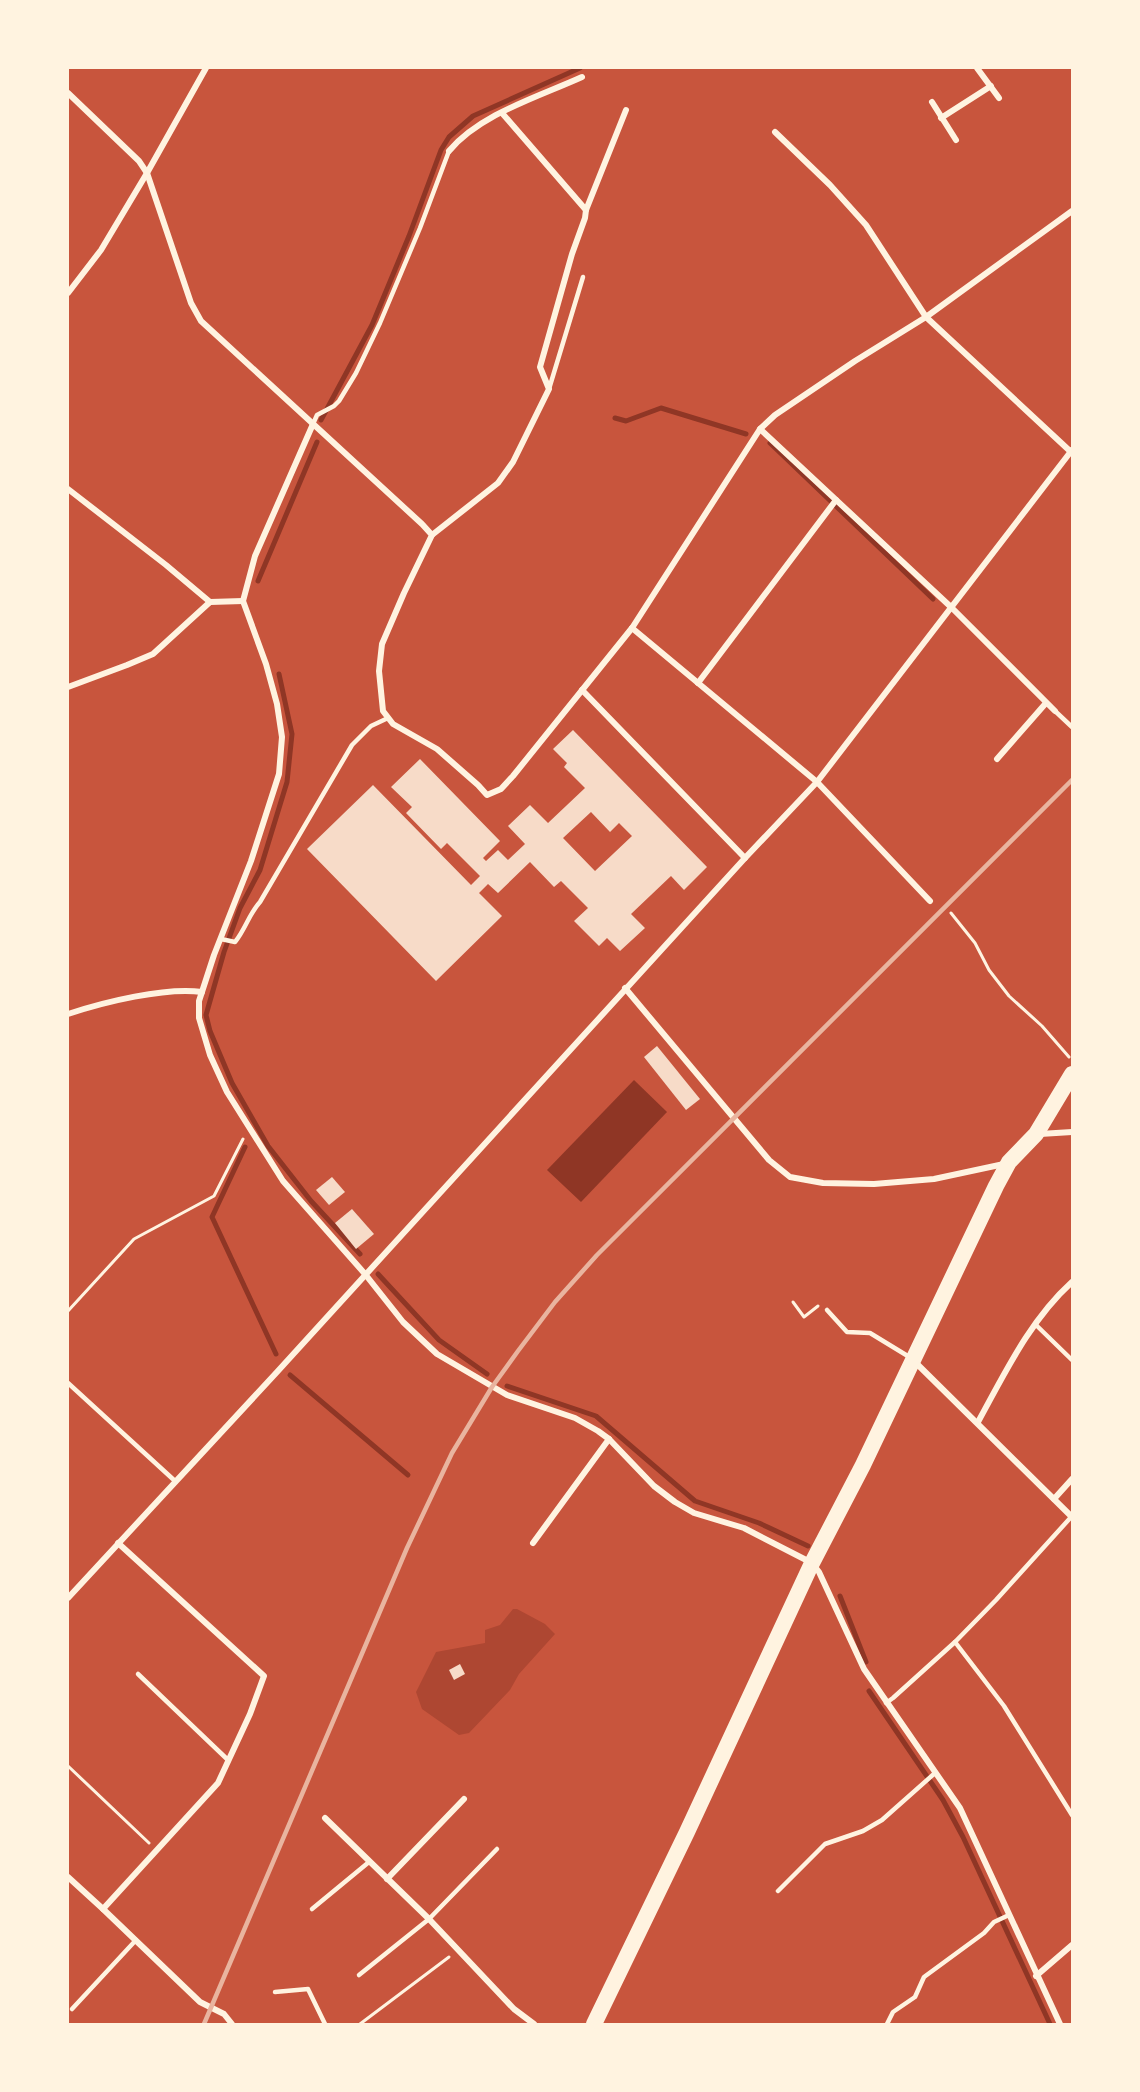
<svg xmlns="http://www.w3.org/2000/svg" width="1140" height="2092" font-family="'Open Sans',sans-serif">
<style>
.green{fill:#ae4732}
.water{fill:#8f3625}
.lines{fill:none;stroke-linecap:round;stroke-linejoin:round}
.stream{stroke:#8f3625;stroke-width:5}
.building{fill:#f7dbc8;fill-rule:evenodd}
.path{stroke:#fff3e0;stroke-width:3}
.service{stroke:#fff3e0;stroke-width:4.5}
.minor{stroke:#fff3e0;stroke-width:6}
.trunk{stroke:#fff3e0;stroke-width:16}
.rail{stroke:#e9b49f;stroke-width:4.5}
</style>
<rect width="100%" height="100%" fill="#c8553d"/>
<polygon class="green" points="513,1609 517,1609 545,1624 555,1634 519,1674 510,1690 469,1733 459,1735 422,1709 416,1692 436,1652 485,1643 485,1630 500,1625"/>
<polygon class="water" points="634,1080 667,1112 581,1202 547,1170"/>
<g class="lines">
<g class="stream">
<polyline points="615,418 626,421 661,408 746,434"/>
<polyline points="321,420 372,325 409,236 441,150 449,137 473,116 580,68"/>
<polyline points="770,443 933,599"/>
<polyline points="258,581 317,442"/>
<polyline points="279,674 292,734 287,782 260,870 240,908 224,952 206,1015 210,1031 232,1083 268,1146 311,1201 360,1254"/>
<polyline points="245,1147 212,1217 276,1354"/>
<polyline points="378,1274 439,1340 487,1374"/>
<polyline points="290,1375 408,1475"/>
<polyline points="507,1386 596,1416 695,1501 759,1523 808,1546"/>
<polyline points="840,1596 866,1662"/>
<polyline points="869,1691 943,1800 963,1837 1050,2024"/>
</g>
</g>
<g class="building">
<path d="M573,730L707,867L684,890L671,876L631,914L645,928L620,951L607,938L599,946L574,921L588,908L561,881L554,887L530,862L498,893L488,884L479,893L502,916L436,981L307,849L373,785L471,885L480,876L447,843L441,849L406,813L412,807L391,787L420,759L500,841L483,858L486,861L498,850L508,860L525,844L508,826L530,805L548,823L585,788L564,767L567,763L553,749ZM591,812L610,832L619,823L632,836L595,871L563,838Z"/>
<polygon points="657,1046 700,1099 686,1110 644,1057"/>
<polygon points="332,1177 345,1192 329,1205 316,1190"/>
<polygon points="352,1209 374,1234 356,1249 335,1223"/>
<polygon points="460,1664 465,1674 454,1680 449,1670"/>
</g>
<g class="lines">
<g class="path">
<polyline points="951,913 975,943 989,970 1009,996 1042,1026 1069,1057"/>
<polyline points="793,1302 804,1317 818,1306"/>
<polyline points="68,1311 134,1239 214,1196 243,1139"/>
<polyline points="68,1766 149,1843"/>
<polyline points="360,2024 449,1957"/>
</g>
<g class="service">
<polyline points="549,389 583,277"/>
<polyline points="313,424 317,415 334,406 339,401 356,373 380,323 420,228 449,151"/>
<polyline points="1055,711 1072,727"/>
<path d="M221,939L235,942C245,930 249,914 260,902L352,745L371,726L388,718"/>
<polyline points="827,1310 847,1332 870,1333 911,1358"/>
<polyline points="1035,1324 1072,1360"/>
<polyline points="68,1383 175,1481"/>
<polyline points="955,1642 1004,1706 1072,1815"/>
<polyline points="138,1674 228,1760"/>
<polyline points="886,1703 893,1698 955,1642 996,1600 1072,1516"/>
<polyline points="778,1891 825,1844 863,1831 882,1820 935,1773"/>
<polyline points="312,1909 369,1862"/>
<polyline points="359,1975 429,1919 497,1849"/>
<polyline points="275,1992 308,1989 325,2024"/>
<polyline points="72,2009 136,1940"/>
<polyline points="887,2024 893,2012 915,1997 924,1977 984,1933 994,1922 1009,1915"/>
</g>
<g class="minor">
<polyline points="977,68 999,98"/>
<polyline points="68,93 139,161 147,173 191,303 201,321 422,524 432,535 404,593 382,644 379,671 383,711 393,724 437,749 478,785 487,795 501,789 513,776 632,628 760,429 775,415 855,361 926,317 1072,211"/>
<polyline points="932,102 956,140"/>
<polyline points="502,113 586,210"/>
<polyline points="941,118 991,86"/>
<polyline points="775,132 830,185 866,225 926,317 1071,452"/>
<path d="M449,151C480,114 538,97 582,77"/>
<polyline points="68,293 101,250 147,173 206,68"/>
<polyline points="313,424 255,556 243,601 266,664 277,704 282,737 279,774 251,861 214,955 199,1001 199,1018 210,1055 227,1092 283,1181 365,1274 403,1322 437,1354 507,1395 575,1418 598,1431 609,1439 654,1486 675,1502 694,1513 744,1528 812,1563 819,1572 864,1669 960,1808 1060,2024"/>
<polyline points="760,429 952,608 1055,711"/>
<polyline points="68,489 166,565 210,602"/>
<polyline points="432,535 498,483 513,462 549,389 540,367 572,254 585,218 586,210 626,110"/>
<polyline points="632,628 817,782 930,901"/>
<polyline points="698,683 836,500"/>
<polyline points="68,687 127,665 153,654 210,602 243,601"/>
<polyline points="582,690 745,858"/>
<polyline points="997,759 1046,703"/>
<polyline points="625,988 769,1160 790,1177 823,1183 874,1184 934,1179 1004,1164"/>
<path d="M68,1014C104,1002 165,987 202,992"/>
<polyline points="1040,1134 1072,1132"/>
<polyline points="913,1360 1072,1517"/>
<path d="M978,1422C1005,1373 1030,1320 1072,1282"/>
<polyline points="1054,1499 1072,1479"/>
<polyline points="533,1543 609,1439"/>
<polyline points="68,1598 277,1372 745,858 817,782 1072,450"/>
<polyline points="325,1818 429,1919 514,2009 534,2024"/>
<polyline points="68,1877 103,1909 200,2002 224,2014 232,2024"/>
<polyline points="387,1879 464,1799"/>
<polyline points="103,1909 218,1783 250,1714 264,1676 118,1543"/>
<polyline points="1036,1976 1072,1945"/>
</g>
<polyline class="trunk" points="594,2024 687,1832 812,1563 863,1465 996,1186 1009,1162 1036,1134 1072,1074"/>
<polyline class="rail" points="204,2024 407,1548 452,1453 492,1387 518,1351 555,1302 597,1255 1072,780"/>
</g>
<rect width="1140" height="2092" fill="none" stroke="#fff3e0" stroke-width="138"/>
</svg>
